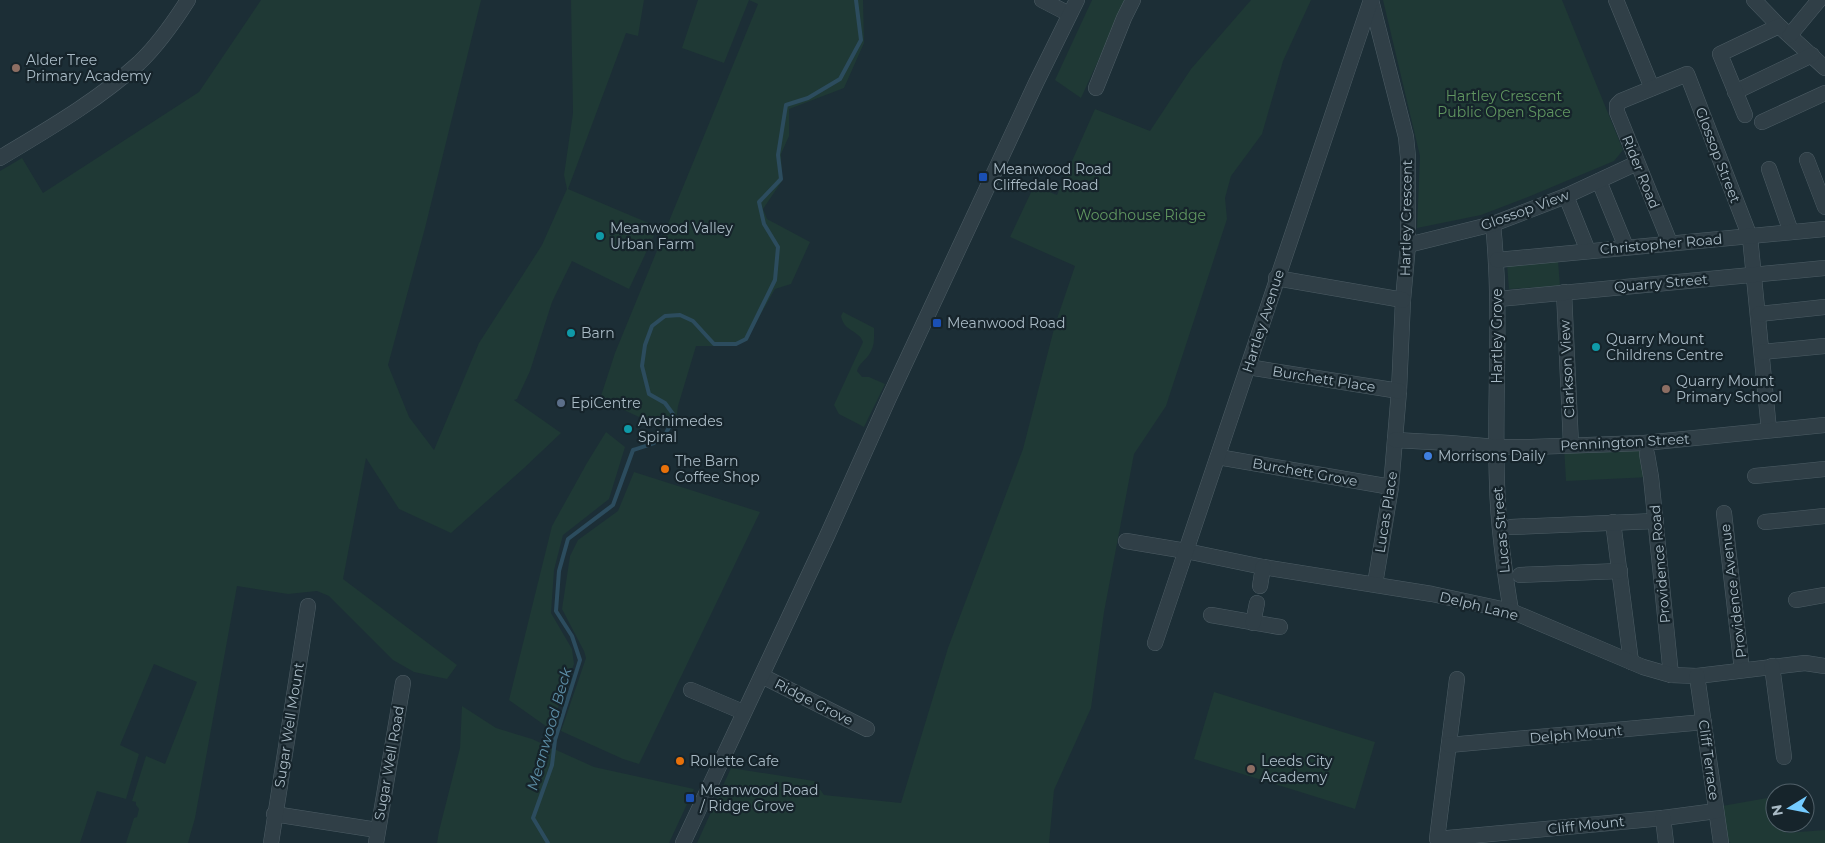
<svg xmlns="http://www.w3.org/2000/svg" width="1825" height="843" font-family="Montserrat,sans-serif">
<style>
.green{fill:#1f3935}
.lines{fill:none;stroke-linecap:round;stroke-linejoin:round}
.stream{stroke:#2c4c5e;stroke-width:4}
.minor-casing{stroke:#4d5d65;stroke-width:16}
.minor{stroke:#303f47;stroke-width:15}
.education-dot{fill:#8d6e63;stroke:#16242b;stroke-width:2}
.transit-dot{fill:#1a4fb4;stroke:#16242b;stroke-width:2}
.culture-dot{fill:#0f9aa8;stroke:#16242b;stroke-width:2}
.service-dot{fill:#5c6f8a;stroke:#16242b;stroke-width:2}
.shop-dot{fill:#3f7fe0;stroke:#16242b;stroke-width:2}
.food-dot{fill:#e8710a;stroke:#16242b;stroke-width:2}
.labels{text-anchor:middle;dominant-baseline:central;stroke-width:4.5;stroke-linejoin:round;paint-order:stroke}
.poi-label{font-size:14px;fill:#a9bac5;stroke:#16242b;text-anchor:start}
.park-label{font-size:14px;fill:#609660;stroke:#16242b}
.street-label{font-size:14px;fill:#a9bac5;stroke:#16242b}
.water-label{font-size:15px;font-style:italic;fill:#5e8fa8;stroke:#16242b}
</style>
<rect width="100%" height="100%" fill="#1c2e36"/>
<g class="green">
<polygon points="261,0 481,0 425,228 388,365 409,417 434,450 479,343 542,245 567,189 564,175 573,113 571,0 644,0 638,36 626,33 568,189 658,227 629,289 572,261 552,302 530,371 517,399 514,400 561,433 524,468 451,533 399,509 366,458 343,579 457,665 447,679 414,672 393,660 329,596 317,591 288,594 237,586 195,818 188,843 126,843 134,818 137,817 139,809 136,805 136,802 132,801 146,756 165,764 197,682 154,664 120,745 139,754 126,799 97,791 80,843 0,843 0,171 22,158 43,193 199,92"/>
<polygon points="698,0 749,0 724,63 682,48"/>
<polygon points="749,0 863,0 864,43 844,88 789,109 789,136 781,154 782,181 763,209 767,219 810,242 791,284 775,289 746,340 728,346 696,346 678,406 676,421 666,419 666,426 663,428 600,399 615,353 758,4"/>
<polygon points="1092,0 1126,0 1081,98 1055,80"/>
<polygon points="1251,0 1311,0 1283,61 1262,134 1231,176 1225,198 1227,219 1166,406 1134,454 1104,612 1091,708 1054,790 1049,843 697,843 731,768 814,781 824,795 901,803 948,648 1023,449 1055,325 1075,266 1010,237 1034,186 1057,195 1095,109 1150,131 1191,69"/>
<polygon points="1383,0 1562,0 1623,150 1614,161 1528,197 1481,215 1417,228 1420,156"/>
<polygon points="1558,261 1560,286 1509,289 1507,264"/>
<path d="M843,312L874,328C874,337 875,345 870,353C866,360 859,363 857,371L862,377H869L885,384L864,427L839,414L834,405L863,342C859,330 844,332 841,316Z"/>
<polygon points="606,432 625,447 609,499 563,535 554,570 551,613 572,649 574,664 550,729 509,700 552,526 587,463"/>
<polygon points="1644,443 1651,477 1566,481 1564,446"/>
<polygon points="634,472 760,512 639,764 623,759 561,731 586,658 584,651 562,609 570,556 578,540 618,511"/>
<polygon points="1214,692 1375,742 1355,809 1194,759"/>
<polygon points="462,706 496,728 532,739 594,767 694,789 669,843 437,843 439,831 460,748"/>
<polygon points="1773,794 1775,794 1775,823 1784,823 1786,833 1825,830 1825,843 1731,843 1725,839 1722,806 1773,797"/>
</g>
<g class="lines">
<path class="stream" d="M548,843L533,818L552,765L555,740L580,660L572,636L556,611L559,571L568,539L613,505L633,450C658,442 667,442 673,414L665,403L649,394L642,366L645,345L652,326L665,316L680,315L693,321L714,344H736L746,339L775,280L778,247L764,224L759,202L781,179L778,155L786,105L808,98L840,79L861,40L856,0"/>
<g class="minor-casing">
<g id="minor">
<polyline points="1042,0 1069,14"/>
<polyline points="1371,0 1406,137 1408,157 1408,245 1403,300 1399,391 1391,487 1375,584"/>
<polyline points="1616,0 1652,88"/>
<polyline points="1754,0 1779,26 1825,68"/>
<polyline points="1790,35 1819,0"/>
<polyline points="1096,88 1124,18 1133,0"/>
<polyline points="1735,92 1812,55"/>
<polyline points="1745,115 1720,54 1779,26"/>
<polyline points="1762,122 1825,93"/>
<path d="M0,158C48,129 97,101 139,63C158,45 174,22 188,0"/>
<polyline points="1807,160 1825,207"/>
<polyline points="1769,169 1791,232"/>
<polyline points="1599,181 1626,247"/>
<polyline points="1566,196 1588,251"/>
<path d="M1493,224C1502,310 1494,397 1497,483C1498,526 1504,569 1511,611"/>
<polyline points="1670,243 1617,112 1617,105 1621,101 1687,74 1750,237 1769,430"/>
<polyline points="1408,245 1493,224 1566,196 1637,163"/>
<polyline points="1497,260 1825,229"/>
<polyline points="1276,278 1403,300"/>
<polyline points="1564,292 1571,445"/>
<polyline points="1498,299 1825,268"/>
<polyline points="1759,314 1825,307"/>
<polyline points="1762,352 1825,346"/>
<polyline points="1248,367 1399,391"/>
<polyline points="1395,440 1450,443 1496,447 1531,447 1644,443 1825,425"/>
<polyline points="1647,454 1651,477 1671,675"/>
<polyline points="1218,457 1391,487"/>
<polyline points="1755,476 1825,469"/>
<polyline points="1724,513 1742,670"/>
<polyline points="1613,522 1631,662"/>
<polyline points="1765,522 1825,516"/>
<polyline points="1511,527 1656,521"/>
<polyline points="1126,541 1186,551 1263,567 1432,594 1511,611 1643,667 1671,675 1697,676 1805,663 1825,666"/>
<polyline points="1520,575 1620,571"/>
<polyline points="1260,586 1263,567"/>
<polyline points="1796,600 1825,595"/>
<polyline points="1211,615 1280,627"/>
<polyline points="1253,623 1257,603"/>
<polyline points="1155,643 1371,0"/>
<polyline points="1772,666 1784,757"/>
<polyline points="762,676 867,729"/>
<polyline points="1697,676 1721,843"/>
<polyline points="1457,679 1437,839 1663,818 1716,811"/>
<polyline points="691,690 743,712"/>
<polyline points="1449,745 1704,722"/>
<polyline points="274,814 377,830"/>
<polyline points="1663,818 1666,843"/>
<polyline points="271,843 308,606"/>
<polyline points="376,843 403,683"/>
<polyline points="683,843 827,536 888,400 1036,83 1077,0"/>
</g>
</g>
<use href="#minor" class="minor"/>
</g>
<g class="education-dot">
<circle cx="16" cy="68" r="5"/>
<circle cx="1666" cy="389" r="5"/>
<circle cx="1251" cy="769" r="5"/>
</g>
<g class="transit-dot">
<rect x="978" y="172" width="10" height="10" rx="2.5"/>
<rect x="932" y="318" width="10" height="10" rx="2.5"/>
<rect x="685" y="793" width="10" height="10" rx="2.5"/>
</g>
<g class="culture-dot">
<circle cx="600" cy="236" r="5"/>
<circle cx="571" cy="333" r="5"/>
<circle cx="1596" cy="347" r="5"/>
<circle cx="628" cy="429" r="5"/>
</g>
<circle class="service-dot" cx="561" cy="403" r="5"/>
<circle class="shop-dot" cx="1428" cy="456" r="5"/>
<g class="food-dot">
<circle cx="665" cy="469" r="5"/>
<circle cx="680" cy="761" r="5"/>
</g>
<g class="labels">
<g class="poi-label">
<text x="26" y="60">Alder Tree<tspan x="26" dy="16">Primary Academy</tspan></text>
<text x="993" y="169">Meanwood Road<tspan x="993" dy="16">Cliffedale Road</tspan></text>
<text x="610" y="228">Meanwood Valley<tspan x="610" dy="16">Urban Farm</tspan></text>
<text x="947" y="323">Meanwood Road</text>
<text x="581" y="333">Barn</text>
<text x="1606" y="339">Quarry Mount<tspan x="1606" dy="16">Childrens Centre</tspan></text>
<text x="1676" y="381">Quarry Mount<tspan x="1676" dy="16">Primary School</tspan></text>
<text x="571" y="403">EpiCentre</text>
<text x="638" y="421">Archimedes<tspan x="638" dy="16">Spiral</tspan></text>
<text x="1438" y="456">Morrisons Daily</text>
<text x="675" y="461">The Barn<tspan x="675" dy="16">Coffee Shop</tspan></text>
<text x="690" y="761">Rollette Cafe</text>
<text x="1261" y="761">Leeds City<tspan x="1261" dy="16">Academy</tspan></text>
<text x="700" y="790">Meanwood Road<tspan x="700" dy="16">/ Ridge Grove</tspan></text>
</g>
<g class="park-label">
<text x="1504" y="96">Hartley Crescent<tspan x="1504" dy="16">Public Open Space</tspan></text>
<text x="1141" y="215">Woodhouse Ridge</text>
</g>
<g class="street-label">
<text transform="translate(1718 155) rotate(69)">Glossop Street</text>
<text transform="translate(1641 172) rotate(68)">Rider Road</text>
<text transform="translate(1525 210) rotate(-20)">Glossop View</text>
<text transform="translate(1406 218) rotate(-89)">Hartley Crescent</text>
<text transform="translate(1661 244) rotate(-5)">Christopher Road</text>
<text transform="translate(1661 283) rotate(-5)">Quarry Street</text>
<text transform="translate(1263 321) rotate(-72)">Hartley Avenue</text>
<text transform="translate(1497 336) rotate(-90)">Hartley Grove</text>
<text transform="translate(1567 369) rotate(-93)">Clarkson View</text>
<text transform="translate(1324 379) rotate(9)">Burchett Place</text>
<text transform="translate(1625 442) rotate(-3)">Pennington Street</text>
<text transform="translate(1305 472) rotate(10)">Burchett Grove</text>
<text transform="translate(1386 512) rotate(-81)">Lucas Place</text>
<text transform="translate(1501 530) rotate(-95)">Lucas Street</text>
<text transform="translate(1660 564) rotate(-95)">Providence Road</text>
<text transform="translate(1733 591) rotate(-97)">Providence Avenue</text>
<text transform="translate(1479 606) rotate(14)">Delph Lane</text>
<text transform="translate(814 702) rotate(27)">Ridge Grove</text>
<text transform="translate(289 725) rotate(-81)">Sugar Well Mount</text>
<text transform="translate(1576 734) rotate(-5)">Delph Mount</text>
<text transform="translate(1709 760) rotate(82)">Cliff Terrace</text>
<text transform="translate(389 763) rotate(-80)">Sugar Well Road</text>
<text transform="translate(1586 825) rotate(-6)">Cliff Mount</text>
</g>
<g class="water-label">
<text transform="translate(549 729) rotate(-74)">Meanwood Beck</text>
</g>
</g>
<g transform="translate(1790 808) rotate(260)"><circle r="24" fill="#16242b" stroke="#516069"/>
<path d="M0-4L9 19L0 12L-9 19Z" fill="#74cbff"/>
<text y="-8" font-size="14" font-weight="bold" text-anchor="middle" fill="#a9bac5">N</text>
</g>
</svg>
